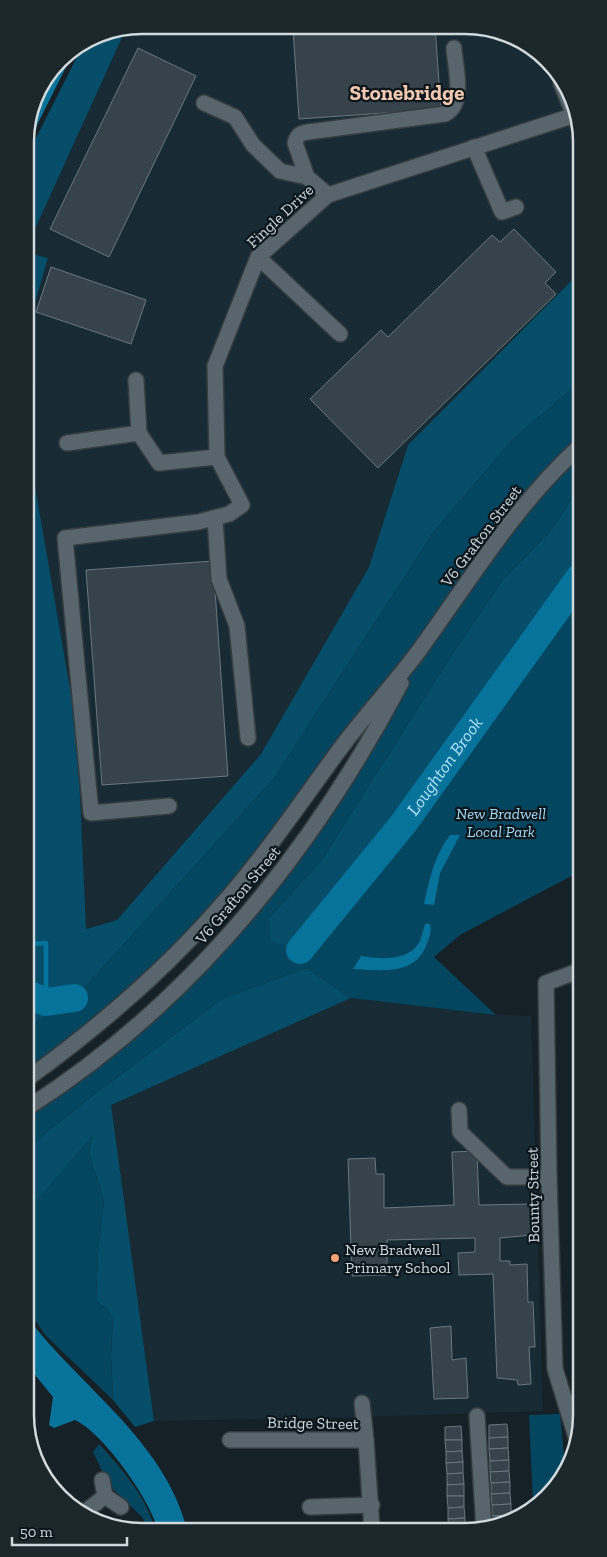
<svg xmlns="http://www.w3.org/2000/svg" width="607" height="1557" font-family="'Zilla Slab',serif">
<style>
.built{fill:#182b34}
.green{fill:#04465f}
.forest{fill:#054d68}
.water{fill:#08739a}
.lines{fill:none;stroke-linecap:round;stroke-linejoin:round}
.stream{stroke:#08739a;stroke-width:4.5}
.river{stroke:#08739a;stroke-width:28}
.building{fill:#37434a;stroke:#6a777f}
.minor-casing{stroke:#343c40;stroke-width:18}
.minor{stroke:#58656c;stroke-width:15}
.poi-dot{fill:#efa377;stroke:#0c171d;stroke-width:2}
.labels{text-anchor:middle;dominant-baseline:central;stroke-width:4.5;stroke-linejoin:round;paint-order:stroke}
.street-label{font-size:16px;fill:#d1d9dd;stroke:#0c171d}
.park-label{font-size:16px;font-style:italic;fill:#a8dbf5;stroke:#0c171d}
.poi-label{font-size:16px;fill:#d1d9dd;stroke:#0c171d;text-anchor:start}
.water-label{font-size:18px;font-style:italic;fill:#aee1fb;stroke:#0c171d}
.district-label{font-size:21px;font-weight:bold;fill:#f5c9b0;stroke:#0c171d}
.rim{fill:none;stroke:#d1d9dd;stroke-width:2.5}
</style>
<rect width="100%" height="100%" fill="#152127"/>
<g class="built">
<polygon points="142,25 488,27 548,59 580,119 580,272 408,445 369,567 261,754 117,920 85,929 77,729 35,486 28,327 48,258 25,251 125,31 124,28"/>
<polygon points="351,998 496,1015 531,1016 543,1411 364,1417 154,1421 110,1105"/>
</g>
<g class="green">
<polygon points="580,382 580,486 553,528 502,581 451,656 321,861 269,918 403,824 580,577 581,871 460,935 434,957 496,1015 351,998 306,968 222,999 91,1097 27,1148 27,1106 114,1046 274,883 415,658 217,910 27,1079 27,1029 86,986 274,778 435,530 513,439"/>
<polygon points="92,1135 89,1153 104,1200 98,1252 96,1301 107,1309 113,1319 111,1355 113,1400 46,1336 27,1309 27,1212"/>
<polygon points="560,1414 565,1465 553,1492 533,1504 529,1415"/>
<path d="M99,1444C121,1468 147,1497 155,1530H147L143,1518L109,1485L93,1452Z"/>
</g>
<g class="forest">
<polygon points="124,28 125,31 25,251 25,161 30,150 85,41 97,34"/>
<polygon points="25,252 48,258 28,327 35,486 77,729 86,929 117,920 261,754 369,567 408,445 578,274 580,382 513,439 435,530 274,778 86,986 27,1029"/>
<polygon points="580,486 580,577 403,824 300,950 271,941 269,918 321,861 451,656 502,581 553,528"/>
<polygon points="306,968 351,998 111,1105 154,1421 135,1427 113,1400 111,1355 113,1319 107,1309 96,1301 98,1252 104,1200 89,1153 92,1136 27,1212 27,1148 91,1097 222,999"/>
</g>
<g class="water">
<path d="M76,47L25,149C25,111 42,68 76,47Z"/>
<path d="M450,835H460L440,873L434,905L424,904C429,880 435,854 450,835Z"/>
<path d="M425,924H430C432,933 429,938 426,946C414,976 380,970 353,969L361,956C379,959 407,962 419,943C422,937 423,930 425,924Z"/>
<path d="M27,1317C79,1386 166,1442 187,1530H158C150,1499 103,1433 75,1420L54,1428L49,1425L53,1397L27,1365Z"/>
</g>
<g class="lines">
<polyline class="stream" points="27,944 46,943 46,1002"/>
<g class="river">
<path id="s1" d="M300,950L403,824L580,577"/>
<polyline points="27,994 46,1002 74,998"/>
</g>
</g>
<g class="building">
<polygon points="346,26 435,27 441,109 299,119 293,30"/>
<polygon points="138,48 196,76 109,257 50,229"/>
<polygon points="514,229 556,272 545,283 556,294 378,468 310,399 381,330 388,337 492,235 500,242"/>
<polygon points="51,267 146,300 131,344 36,312"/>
<polygon points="213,561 228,776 102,785 86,570"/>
<polygon points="477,1151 479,1205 531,1204 532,1235 500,1238 500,1261 510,1261 510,1265 527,1264 528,1302 533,1302 535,1347 529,1347 531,1384 518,1385 517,1380 497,1378 493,1274 459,1275 458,1253 475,1252 475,1238 387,1240 387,1275 352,1276 348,1159 375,1158 376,1174 384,1174 384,1208 454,1205 452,1152"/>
<polygon points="451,1326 452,1360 466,1358 468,1398 434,1399 430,1328"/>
<polygon points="507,1424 508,1437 489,1438 489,1425"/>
<polygon points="461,1426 462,1440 445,1440 445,1427"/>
<polygon points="508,1437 508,1448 489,1449 489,1438"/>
<polygon points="445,1440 462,1440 462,1451 446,1452"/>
<polygon points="508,1448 509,1460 490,1461 489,1449"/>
<polygon points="462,1451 463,1462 446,1463 446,1452"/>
<polygon points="509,1460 509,1471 490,1472 490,1461"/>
<polygon points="463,1462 463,1473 447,1474 446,1463"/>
<polygon points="509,1471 510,1482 491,1483 490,1472"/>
<polygon points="463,1473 464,1484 447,1485 447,1474"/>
<polygon points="510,1482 510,1493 491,1494 491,1483"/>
<polygon points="464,1484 464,1496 447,1496 447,1485"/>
<polygon points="510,1493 511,1504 492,1505 491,1494"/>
<polygon points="447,1496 464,1496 464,1507 448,1508"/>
<polygon points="511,1504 511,1515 492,1516 492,1505"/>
<polygon points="464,1507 465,1518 448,1519 448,1508"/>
<polygon points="511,1515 511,1516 493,1527 492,1516"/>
<polygon points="465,1518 465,1529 449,1530 448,1519"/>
</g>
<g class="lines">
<g class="minor-casing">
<g id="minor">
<polyline points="561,83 580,130"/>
<polyline points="204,103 235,117 253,145 280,171 307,177"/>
<polyline points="474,147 502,212 516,207"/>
<path d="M328,195L307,177L295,143C297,135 300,133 308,132L445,114C466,103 455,68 454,48"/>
<polyline points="258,257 340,334"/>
<polyline points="136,380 139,433"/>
<polyline points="67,443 139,433 159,463 217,457"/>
<polyline points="215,519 219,579 237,626 248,738"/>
<polyline points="169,806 91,813 65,538 198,522 229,514 242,505 217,457 215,366 258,257 328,195 572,116"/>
<path d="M27,1079C96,1029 161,974 217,910C263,859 302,800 343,745C367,713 394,684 418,652C469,582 515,505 580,446"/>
<path d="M27,1108C190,1004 311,853 401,683"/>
<polyline points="459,1110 460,1132 507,1177 549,1177"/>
<polyline points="362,1403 366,1440"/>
<polyline points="566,1405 582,1400"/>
<polyline points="477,1416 484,1530"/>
<polyline points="576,1437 555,1369 549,1177 546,983 581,970"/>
<polyline points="230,1440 366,1440 372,1530"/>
<polyline points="102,1480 105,1496"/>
<polyline points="310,1507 372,1505"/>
<polyline points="85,1512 105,1496 121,1507"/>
</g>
</g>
<use href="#minor" class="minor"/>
</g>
<circle class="poi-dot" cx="335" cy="1258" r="5"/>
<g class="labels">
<g class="street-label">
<text transform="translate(280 216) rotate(-43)">Fingle Drive</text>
<text transform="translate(481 536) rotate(-53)">V6 Grafton Street</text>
<text transform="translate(238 895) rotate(-50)">V6 Grafton Street</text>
<text transform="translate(533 1195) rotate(-91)">Bounty Street</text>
<text transform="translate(313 1423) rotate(1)">Bridge Street</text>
</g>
<g class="park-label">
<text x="501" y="813">New Bradwell<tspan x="501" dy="18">Local Park</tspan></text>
</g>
<g class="poi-label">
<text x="345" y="1249">New Bradwell<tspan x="345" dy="18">Primary School</tspan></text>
</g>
<g class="water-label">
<text stroke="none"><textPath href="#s1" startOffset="234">Loughton Brook</textPath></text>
</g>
<g class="district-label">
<text x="407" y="92">Stonebridge</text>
</g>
</g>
<path d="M0 0H607V1557H0ZM142 34H465A108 108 0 0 1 573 142V1415A108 108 0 0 1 465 1523H142A108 108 0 0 1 34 1415V142A108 108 0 0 1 142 34Z" fill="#1c272c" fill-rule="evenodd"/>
<path class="rim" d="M142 34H465A108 108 0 0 1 573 142V1415A108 108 0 0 1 465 1523H142A108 108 0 0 1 34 1415V142A108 108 0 0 1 142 34Z"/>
<path d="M12 1537v8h115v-8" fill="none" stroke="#d1d9dd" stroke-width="2.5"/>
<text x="20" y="1537" font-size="15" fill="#d1d9dd" stroke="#0c171d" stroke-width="4" paint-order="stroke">50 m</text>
</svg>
